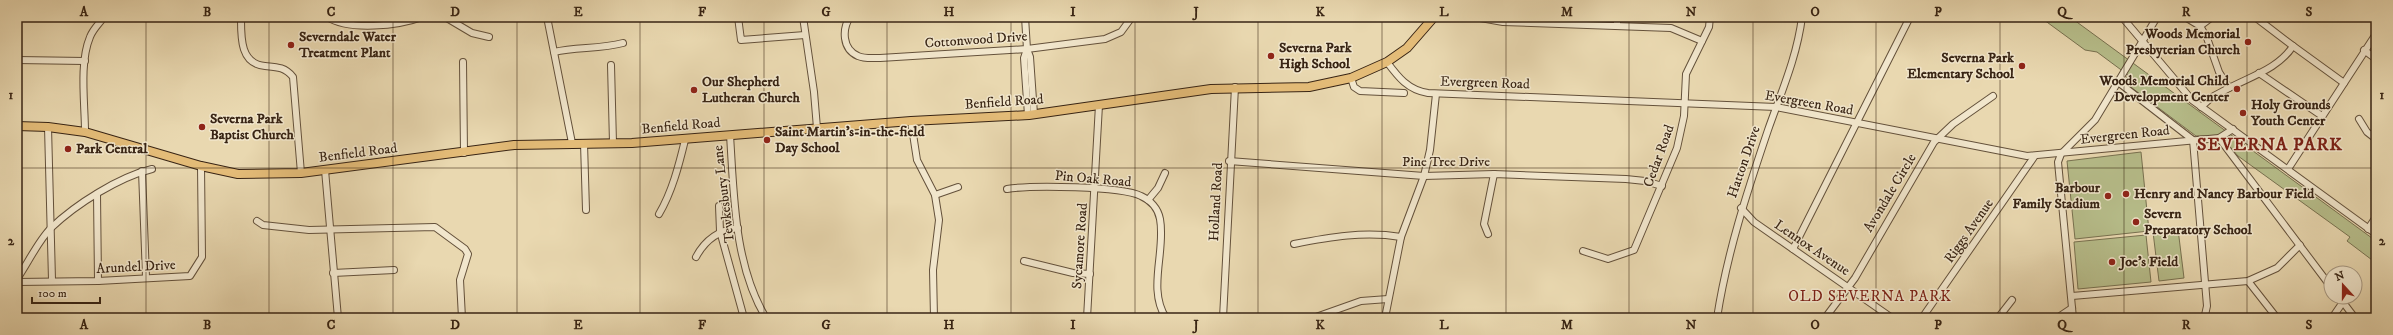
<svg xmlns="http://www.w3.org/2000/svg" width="2393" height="335" font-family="'IM FELL DW Pica',serif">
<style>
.green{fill:#b7be8b;stroke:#787150}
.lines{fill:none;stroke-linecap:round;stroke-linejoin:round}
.minor-casing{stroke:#64513b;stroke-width:8}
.major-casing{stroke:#382414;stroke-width:10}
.minor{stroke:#f1e6cc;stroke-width:6}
.major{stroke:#e4bc78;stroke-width:8}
.grid{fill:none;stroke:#382414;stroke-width:1;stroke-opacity:0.55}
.poi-dot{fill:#8f2418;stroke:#f1e6cc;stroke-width:1.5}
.labels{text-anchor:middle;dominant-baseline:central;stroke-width:3;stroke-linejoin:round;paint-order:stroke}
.poi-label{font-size:14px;font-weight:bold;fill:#382414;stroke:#f1e6cc;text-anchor:start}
.street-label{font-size:14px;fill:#382414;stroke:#f1e6cc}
.neighbourhood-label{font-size:15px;letter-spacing:1px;fill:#7a1f14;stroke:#f1e6cc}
.district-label{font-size:18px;font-weight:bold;letter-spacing:1px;fill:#7a1f14;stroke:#f1e6cc}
.neatline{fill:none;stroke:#382414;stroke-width:1.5}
.grid-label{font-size:13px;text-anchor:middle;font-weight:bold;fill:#382414}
</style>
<rect width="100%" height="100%" fill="#e9d8b0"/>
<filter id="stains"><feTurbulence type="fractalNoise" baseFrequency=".005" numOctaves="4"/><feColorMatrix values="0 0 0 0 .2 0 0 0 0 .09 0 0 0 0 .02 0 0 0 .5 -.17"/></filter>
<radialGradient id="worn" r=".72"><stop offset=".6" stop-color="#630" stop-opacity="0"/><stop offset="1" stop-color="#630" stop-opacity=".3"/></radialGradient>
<g class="green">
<path d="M2040,17H2070L2376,241V263L2347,241L2350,237L2238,156C2226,142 2216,134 2196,136L2124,82L2128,75L2097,52L2085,50Z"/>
<polygon points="2141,152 2149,231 2075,239 2067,161"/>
<polygon points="2178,229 2184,278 2159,281 2153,232"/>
<polygon points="2146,235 2151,282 2078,289 2074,242"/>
</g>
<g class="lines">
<g class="minor-casing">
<g id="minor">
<path d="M241,17C241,37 240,64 265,66C277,67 285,67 293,77L301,173"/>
<path d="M327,17C349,31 398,26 422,17"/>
<polyline points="445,17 472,33 489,37"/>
<polyline points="547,17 572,143"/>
<polyline points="738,17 741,40 805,35"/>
<polyline points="803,17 814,92 817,128"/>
<path d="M850,17C842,29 842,49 858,56C864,59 873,58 880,58L1027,49L1105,39L1121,32L1132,17"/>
<polyline points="1025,17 1027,49 1030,57 1034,114"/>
<polyline points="1475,17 1503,22 1671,28 1702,41"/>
<polyline points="2122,17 2192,100 2376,234"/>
<polyline points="2185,17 2200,26 2207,38 2219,72 2229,88 2212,97 2201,107"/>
<polyline points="17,21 17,17"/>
<polyline points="1617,26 1617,17"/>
<polyline points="2200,26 2212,17"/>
<polyline points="2293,46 2344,83"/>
<polyline points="1027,49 1024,58 1028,115"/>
<polyline points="2364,50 2376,59"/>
<path d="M554,52C577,47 600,49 623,43"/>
<polyline points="17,60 85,61"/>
<polyline points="463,62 464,153"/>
<path d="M1387,62C1398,77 1408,90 1428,93L1776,107L2027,156L2219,138L2233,129"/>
<polyline points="611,65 613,143"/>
<polyline points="2259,73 2322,116"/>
<polyline points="1351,78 1354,87 1360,91 1404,93"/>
<polyline points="2118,82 2193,140 2207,306 2205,315 2201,318"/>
<path d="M2229,88C2252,76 2279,68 2293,46L2255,17"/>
<polyline points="2359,119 2367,132 2376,139"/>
<polyline points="911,121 917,160 935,195 939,220 933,270 934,318"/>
<polyline points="48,127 52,280"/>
<path d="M85,132C85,104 79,63 90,37C93,29 99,24 104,17"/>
<path d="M730,135C734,195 734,265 766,318"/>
<polyline points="2219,138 2331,287"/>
<polyline points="584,143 586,210"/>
<polyline points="1229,161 1424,176 1494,174 1626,179 1645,181 1662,186"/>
<polyline points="2288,169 2376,34"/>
<polyline points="325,170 338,318"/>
<polyline points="142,171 146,277"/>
<path d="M1007,189C1031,185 1121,186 1141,196C1150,200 1158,208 1160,219C1166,251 1147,289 1166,318"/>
<polyline points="97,194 98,281"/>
<polyline points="935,195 958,187"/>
<polyline points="1148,200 1158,188 1165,173"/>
<polyline points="719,206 720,231 744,318"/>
<polyline points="1741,208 1754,222 1892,318"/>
<path d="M659,214C672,192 679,165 685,140"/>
<polyline points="257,221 263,225 309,230 435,227 465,249 468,254 460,280 462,318"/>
<polyline points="2368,229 2376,217"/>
<polyline points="1488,234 1484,224 1494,174"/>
<path d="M1294,244C1330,237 1364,231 1401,237"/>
<polyline points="1793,249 1910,17"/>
<polyline points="1583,251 1608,259 1634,250 1677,148 1684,116 1686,74 1709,27 1710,17"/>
<path d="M696,257C705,240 719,230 738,228"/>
<polyline points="1024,261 1073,273 1090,274"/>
<polyline points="333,273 394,270"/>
<path d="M17,279C28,263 38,241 51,228C76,204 119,177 152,169"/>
<polyline points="2248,281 2277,318"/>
<polyline points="17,282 98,281 190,276 202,257 201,166"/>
<polyline points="2072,296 2248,281 2277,268 2300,245"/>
<polyline points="2339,297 2355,318"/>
<polyline points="1023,318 1023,317"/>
<polyline points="1087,318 1099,105"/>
<polyline points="1223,318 1235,87"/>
<polyline points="1313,318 1361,301 1388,299"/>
<polyline points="1385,318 1401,237 1424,176 1430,150 1436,94"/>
<path d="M1717,318C1727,253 1747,192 1768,130C1781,93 1797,57 1802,17"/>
<polyline points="1825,318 1855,278 1934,142 1953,124 1993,96"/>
<polyline points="1922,318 2034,157"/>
<polyline points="1998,318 2012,300"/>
<polyline points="2057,318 2072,308"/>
<polyline points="2073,318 2058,162 2061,154 2095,120 2157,17"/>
<polyline points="2332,318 2343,302"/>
</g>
</g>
<g class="major-casing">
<polyline id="major" points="17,126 48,127 85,132 201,166 238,174 301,173 514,145 632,143 911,121 1029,115 1211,89 1309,87 1351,78 1387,62 1407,48 1434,17"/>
</g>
<use href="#minor" class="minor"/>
<use href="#major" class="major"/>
</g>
<path class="grid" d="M146,17V318M269,17V318M393,17V318M517,17V318M640,17V318M764,17V318M887,17V318M1011,17V318M1135,17V318M1258,17V318M1382,17V318M1506,17V318M1629,17V318M1753,17V318M1876,17V318M2000,17V318M2124,17V318M2247,17V318M17,168H2376"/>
<g class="poi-dot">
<circle cx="2248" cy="42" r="4"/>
<circle cx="291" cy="45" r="4"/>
<circle cx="1271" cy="56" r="4"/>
<circle cx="2022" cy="66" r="4"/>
<circle cx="2237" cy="89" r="4"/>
<circle cx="694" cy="90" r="4"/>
<circle cx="2243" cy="113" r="4"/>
<circle cx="202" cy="127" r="4"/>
<circle cx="767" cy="140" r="4"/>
<circle cx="68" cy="149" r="4"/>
<circle cx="2126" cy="194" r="4"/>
<circle cx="2108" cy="196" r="4"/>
<circle cx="2136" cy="222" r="4"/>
<circle cx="2112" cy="262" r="4"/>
</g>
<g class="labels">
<g class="poi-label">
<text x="2240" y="34" text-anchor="end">Woods Memorial<tspan x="2240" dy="16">Presbyterian Church</tspan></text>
<text x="299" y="37">Severndale Water<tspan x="299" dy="16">Treatment Plant</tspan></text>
<text x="1279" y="48">Severna Park<tspan x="1279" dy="16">High School</tspan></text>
<text x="2014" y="58" text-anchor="end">Severna Park<tspan x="2014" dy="16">Elementary School</tspan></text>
<text x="2229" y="81" text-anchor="end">Woods Memorial Child<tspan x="2229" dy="16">Development Center</tspan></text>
<text x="702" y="82">Our Shepherd<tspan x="702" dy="16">Lutheran Church</tspan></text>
<text x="2251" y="105">Holy Grounds<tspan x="2251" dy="16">Youth Center</tspan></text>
<text x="210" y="119">Severna Park<tspan x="210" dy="16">Baptist Church</tspan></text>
<text x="775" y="132">Saint Martin's-in-the-field<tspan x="775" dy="16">Day School</tspan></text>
<text x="76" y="149">Park Central</text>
<text x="2100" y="188" text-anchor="end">Barbour<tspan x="2100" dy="16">Family Stadium</tspan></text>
<text x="2134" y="194">Henry and Nancy Barbour Field</text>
<text x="2144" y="214">Severn<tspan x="2144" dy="16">Preparatory School</tspan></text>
<text x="2120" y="262">Joe's Field</text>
</g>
<g class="street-label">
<text transform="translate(976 40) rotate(-4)">Cottonwood Drive</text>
<text transform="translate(1485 83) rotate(2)">Evergreen Road</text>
<text transform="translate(1004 102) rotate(-4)">Benfield Road</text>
<text transform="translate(1809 103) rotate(10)">Evergreen Road</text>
<text transform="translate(681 126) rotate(-5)">Benfield Road</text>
<text transform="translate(2125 135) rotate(-6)">Evergreen Road</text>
<text transform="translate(358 153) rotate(-7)">Benfield Road</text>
<text transform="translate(1659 156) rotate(-70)">Cedar Road</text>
<text x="1446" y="162">Pine Tree Drive</text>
<text transform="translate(1744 162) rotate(-71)">Hatton Drive</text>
<text transform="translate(1093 179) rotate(5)">Pin Oak Road</text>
<text transform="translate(1890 193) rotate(-59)">Avondale Circle</text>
<text transform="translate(724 194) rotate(-97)">Tewkesbury Lane</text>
<text transform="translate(1216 202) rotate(-87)">Holland Road</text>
<text transform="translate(1969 231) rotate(-55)">Riggs Avenue</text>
<text transform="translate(1080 246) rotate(-86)">Sycamore Road</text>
<text transform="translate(1812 248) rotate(34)">Lennox Avenue</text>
<text transform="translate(136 267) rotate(-3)">Arundel Drive</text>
</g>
<g class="neighbourhood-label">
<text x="1870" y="296">OLD SEVERNA PARK</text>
</g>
<g class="district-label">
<text x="2270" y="145">SEVERNA PARK</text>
</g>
</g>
<rect width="2393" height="335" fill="none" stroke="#e9d8b0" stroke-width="44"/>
<g transform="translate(2343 285) rotate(339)"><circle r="19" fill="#f1e6cc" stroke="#a79882"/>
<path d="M0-3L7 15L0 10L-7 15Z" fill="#8f2418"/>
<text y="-6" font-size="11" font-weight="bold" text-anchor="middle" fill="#382414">N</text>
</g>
<path d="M32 297v6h68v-6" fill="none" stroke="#382414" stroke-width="2"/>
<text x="38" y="297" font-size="12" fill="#382414" stroke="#f1e6cc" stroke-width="3" paint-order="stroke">100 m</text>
<rect x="22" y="22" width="2349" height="291" class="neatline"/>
<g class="grid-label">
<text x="84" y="16">A</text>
<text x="207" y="16">B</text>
<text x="331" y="16">C</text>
<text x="455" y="16">D</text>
<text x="578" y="16">E</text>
<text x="702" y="16">F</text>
<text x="826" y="16">G</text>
<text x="949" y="16">H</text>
<text x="1073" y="16">I</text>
<text x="1196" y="16">J</text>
<text x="1320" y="16">K</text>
<text x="1444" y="16">L</text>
<text x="1567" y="16">M</text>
<text x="1691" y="16">N</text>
<text x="1815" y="16">O</text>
<text x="1938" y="16">P</text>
<text x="2062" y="16">Q</text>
<text x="2186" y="16">R</text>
<text x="2309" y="16">S</text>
<text x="11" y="99">1</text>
<text x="2382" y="99">1</text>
<text x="11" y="245">2</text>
<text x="2382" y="245">2</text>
<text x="84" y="329">A</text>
<text x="207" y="329">B</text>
<text x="331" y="329">C</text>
<text x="455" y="329">D</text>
<text x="578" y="329">E</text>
<text x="702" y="329">F</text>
<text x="826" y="329">G</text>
<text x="949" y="329">H</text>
<text x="1073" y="329">I</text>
<text x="1196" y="329">J</text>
<text x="1320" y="329">K</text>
<text x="1444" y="329">L</text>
<text x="1567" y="329">M</text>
<text x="1691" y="329">N</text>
<text x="1815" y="329">O</text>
<text x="1938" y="329">P</text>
<text x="2062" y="329">Q</text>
<text x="2186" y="329">R</text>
<text x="2309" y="329">S</text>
</g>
<rect width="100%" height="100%" filter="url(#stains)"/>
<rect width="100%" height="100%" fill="url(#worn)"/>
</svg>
